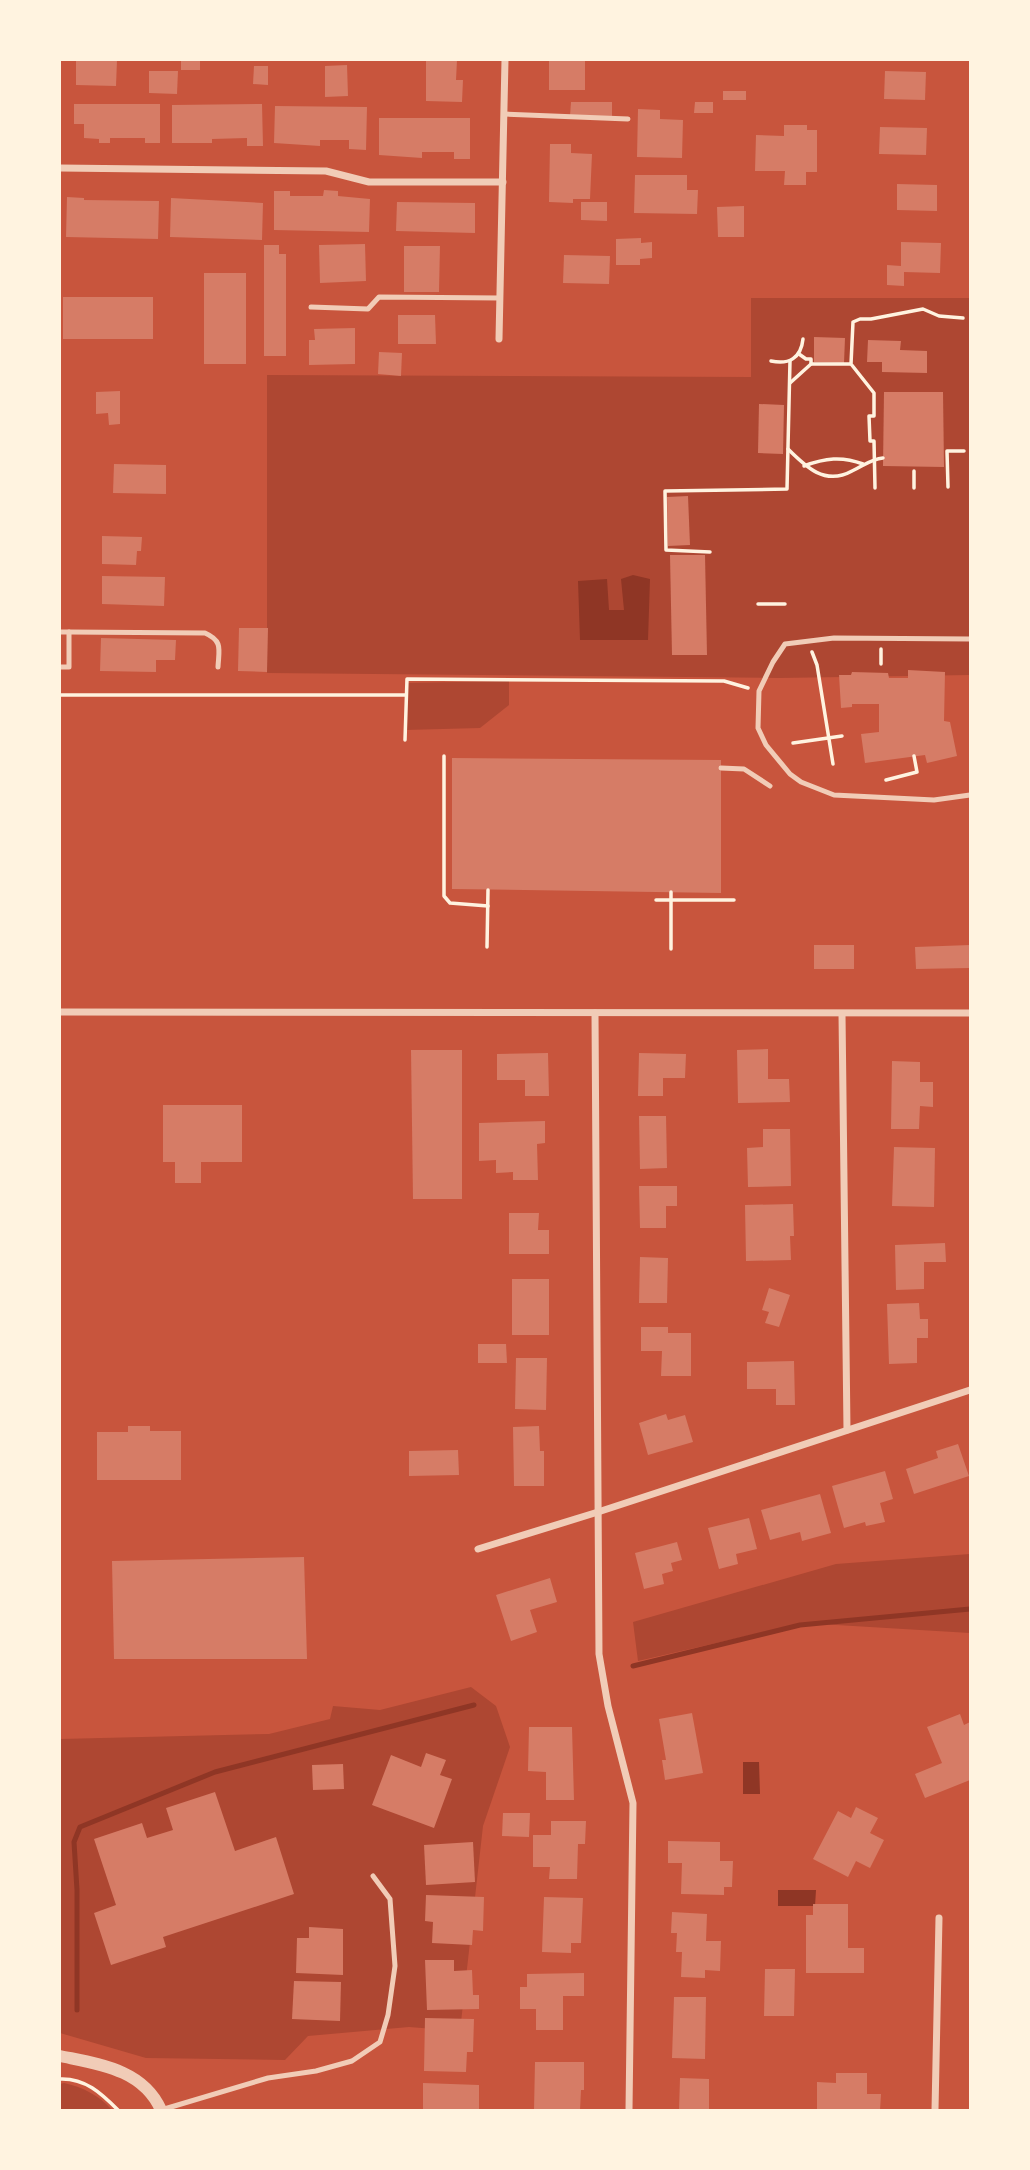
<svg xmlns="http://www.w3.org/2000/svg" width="1030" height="2170" font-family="'Golos Text',sans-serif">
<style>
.green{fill:#ae4732}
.water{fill:#8f3625}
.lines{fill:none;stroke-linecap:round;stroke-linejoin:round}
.stream{stroke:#8f3625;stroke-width:5}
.building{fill:#d67c66}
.path{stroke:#fff3e0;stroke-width:3.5}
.service{stroke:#f1ccb7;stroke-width:5}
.minor{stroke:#f1ccb7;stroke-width:7}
.tertiary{stroke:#f1ccb7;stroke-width:12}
</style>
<rect width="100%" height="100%" fill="#c8553d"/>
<g class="green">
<polygon points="751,298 970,298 970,675 779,678 267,673 267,375 751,377"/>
<polygon points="509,681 509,705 480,728 405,730 405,683"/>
<polygon points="970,1554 970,1633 803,1623 638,1661 633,1622 836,1564"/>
<polygon points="471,1687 496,1706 510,1747 483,1826 460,2031 409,2027 308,2036 285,2060 146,2058 60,2033 60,1739 269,1734 330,1719 333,1706 380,1710"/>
<path d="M64,2083C82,2087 99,2095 112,2110H60V2084Z"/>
</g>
<g class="water">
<polygon points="633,575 650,579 648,640 580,640 578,581 607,579 609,610 624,610 621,579"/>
<polygon points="743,1762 759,1762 760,1794 743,1794"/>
<polygon points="778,1890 816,1890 815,1906 778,1906"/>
</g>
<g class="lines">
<g class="stream">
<polyline points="633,1666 800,1625 970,1609"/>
<polyline points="77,2010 77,1890 74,1842 80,1827 215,1772 474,1705"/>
</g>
</g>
<g class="building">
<polygon points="76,60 117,60 116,86 76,85"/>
<rect x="181" y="60" width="19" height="10"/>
<polygon points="426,60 457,60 456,80 463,80 462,102 426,101"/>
<rect x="549" y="60" width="36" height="30"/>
<polygon points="347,65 348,96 325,97 325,66"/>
<polygon points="254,66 268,66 268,85 253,84"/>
<polygon points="149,71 178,71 177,94 149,93"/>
<polygon points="885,71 926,72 925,100 884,99"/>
<rect x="723" y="91" width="23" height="9"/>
<polygon points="571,102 612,102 612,116 570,116"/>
<polygon points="695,102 713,102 713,113 694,113"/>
<polygon points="74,104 160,104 160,143 145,143 145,138 110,138 110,143 99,143 99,139 84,138 84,124 74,124"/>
<polygon points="262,104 263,146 247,146 247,138 212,139 212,143 172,143 172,105"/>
<polygon points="275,106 367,107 366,150 349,149 349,140 320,140 320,146 274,143"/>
<polygon points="638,109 660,110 660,119 683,120 682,158 637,157"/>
<polygon points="379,118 470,118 470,159 454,159 454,152 422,152 422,158 379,155"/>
<polygon points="784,125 807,125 807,130 817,130 817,172 806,172 806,185 784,185 785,171 755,171 756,135 784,136"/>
<polygon points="880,127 927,128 926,155 879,154"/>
<polygon points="550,144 571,144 571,153 592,154 590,199 573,199 573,203 549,202"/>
<polygon points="635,175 687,175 687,190 698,190 697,214 634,213"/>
<polygon points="897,184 937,185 937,211 897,210"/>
<polygon points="324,190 338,191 338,196 370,199 369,232 274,230 274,191 290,191 290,196 323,196"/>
<polygon points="67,197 84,198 84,200 159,201 158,239 66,237"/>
<polygon points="171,198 263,203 262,240 170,237"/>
<polygon points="397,202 475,203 475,233 396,231"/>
<polygon points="581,202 607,202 607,221 581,220"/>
<polygon points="744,206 744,237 718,237 717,207"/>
<polygon points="641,238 641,243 652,242 652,258 640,259 640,265 616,265 616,239"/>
<polygon points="901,242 941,243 940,273 904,272 904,286 887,285 887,265 901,266"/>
<polygon points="365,244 366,281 320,283 319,245"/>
<polygon points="264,245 279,245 279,254 286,254 286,356 264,356"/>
<polygon points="404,246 440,246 439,292 404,292"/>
<polygon points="564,255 610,256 609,284 563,283"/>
<rect x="204" y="273" width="42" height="91"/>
<rect x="63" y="297" width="90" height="42"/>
<polygon points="398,315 435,315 436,344 398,344"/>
<polygon points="355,328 355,364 309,365 309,340 315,340 314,329"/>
<polygon points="814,337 845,338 844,363 814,362"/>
<polygon points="868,340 901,341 900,350 927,351 927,373 882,372 882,362 867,362"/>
<polygon points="379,352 402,353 401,376 378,374"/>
<polygon points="120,391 120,424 109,425 108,413 96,414 96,392"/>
<polygon points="884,392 943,392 944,467 883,466"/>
<polygon points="759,404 784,405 783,454 758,453"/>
<polygon points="114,464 166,465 166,494 113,493"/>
<polygon points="688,496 690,545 668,546 667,497"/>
<polygon points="102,536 142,537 141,551 137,551 136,565 102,564"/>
<polygon points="670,555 705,555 707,655 672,655"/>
<polygon points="102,576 165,577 164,606 102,604"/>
<polygon points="239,628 268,628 267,672 238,671"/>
<polygon points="101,638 176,640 175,660 156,660 156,672 100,671"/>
<polygon points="908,670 945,672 944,721 950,722 957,756 927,763 925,755 865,763 861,734 879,732 879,704 852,704 852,707 841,708 839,675 851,675 852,672 888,673 889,678 908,678"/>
<polygon points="452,758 721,760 721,893 452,889"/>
<rect x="814" y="945" width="40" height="24"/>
<polygon points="970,945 970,968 916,969 915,947"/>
<polygon points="768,1049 768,1079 789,1079 790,1102 738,1103 737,1050"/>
<polygon points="411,1050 462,1050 462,1199 413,1199"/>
<polygon points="548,1053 549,1096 525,1096 525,1080 497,1080 497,1054"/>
<polygon points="639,1053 686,1054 685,1078 663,1078 663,1096 638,1096"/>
<polygon points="892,1061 920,1062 920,1082 933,1082 933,1107 920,1106 919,1129 891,1129"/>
<polygon points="163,1105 242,1105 242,1162 201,1162 201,1183 175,1183 175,1162 163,1162"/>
<polygon points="639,1116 666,1116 667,1168 640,1169"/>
<polygon points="545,1121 545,1143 537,1144 538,1180 513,1180 513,1172 496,1173 496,1160 479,1161 479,1123"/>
<polygon points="763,1129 790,1129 791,1186 748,1187 747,1148 763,1147"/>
<polygon points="894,1147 935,1148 934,1207 892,1206"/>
<polygon points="639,1186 677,1186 677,1206 666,1206 666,1228 640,1228"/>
<polygon points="793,1204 794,1236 790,1236 791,1260 746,1261 745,1205"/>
<polygon points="509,1213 539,1213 538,1230 549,1230 549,1254 509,1254"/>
<polygon points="945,1243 946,1262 924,1262 924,1289 896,1290 895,1245"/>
<polygon points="640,1257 668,1258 667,1303 639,1303"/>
<rect x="512" y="1279" width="37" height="56"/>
<polygon points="769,1288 790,1295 779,1327 765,1323 769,1312 762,1310"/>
<polygon points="919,1303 920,1319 928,1319 928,1338 917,1338 917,1363 889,1364 887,1304"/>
<polygon points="641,1327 668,1327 668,1333 691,1333 691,1376 661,1376 662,1351 641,1351"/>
<polygon points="478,1344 506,1344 507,1363 478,1363"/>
<polygon points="516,1358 547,1358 546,1410 515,1409"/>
<polygon points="794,1361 795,1405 776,1405 776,1389 747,1389 747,1362"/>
<polygon points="666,1414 668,1420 685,1415 693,1442 648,1455 639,1423"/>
<polygon points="128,1426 150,1426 150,1431 181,1431 181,1480 97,1480 97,1432 128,1432"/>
<polygon points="539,1426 540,1451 544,1451 544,1486 514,1486 513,1427"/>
<polygon points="958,1444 969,1476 914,1494 906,1469 938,1458 936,1451"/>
<polygon points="458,1450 459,1475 409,1476 409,1451"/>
<polygon points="885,1471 893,1499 880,1503 885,1522 866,1526 865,1522 844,1528 832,1486"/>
<polygon points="820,1494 831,1533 802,1541 800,1532 770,1540 761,1510"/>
<polygon points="749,1518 757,1549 736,1554 738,1564 719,1569 708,1528"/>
<polygon points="677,1542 682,1560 671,1563 673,1571 662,1574 664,1584 644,1589 635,1553"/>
<polygon points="304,1557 307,1659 114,1659 112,1561"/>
<polygon points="550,1578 557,1602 530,1610 537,1632 511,1641 496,1595"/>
<polygon points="692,1713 703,1773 665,1780 662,1760 666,1760 659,1719"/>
<polygon points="960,1714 964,1725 970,1722 970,1780 925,1798 915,1774 942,1763 927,1727"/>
<polygon points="529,1727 572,1727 574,1800 546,1800 546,1772 528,1771"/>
<polygon points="426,1753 446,1760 440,1775 452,1779 434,1828 372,1805 391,1755 421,1767"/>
<polygon points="343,1764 344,1789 313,1790 312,1765"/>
<polygon points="215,1792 235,1851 276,1837 294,1894 163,1937 166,1947 111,1965 94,1913 116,1905 94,1839 142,1823 147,1838 173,1830 166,1808"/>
<polygon points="856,1807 878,1818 870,1833 884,1840 870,1868 856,1861 848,1877 813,1859 838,1811 851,1818"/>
<polygon points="503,1813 530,1813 529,1837 502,1836"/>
<polygon points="551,1821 586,1821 585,1844 578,1844 577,1879 549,1879 550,1867 533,1867 533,1835 551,1835"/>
<polygon points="668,1841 720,1842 720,1861 733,1861 732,1887 724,1887 724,1895 681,1894 682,1863 668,1863"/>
<polygon points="473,1842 475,1882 426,1885 424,1845"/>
<polygon points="426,1895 484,1897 483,1931 473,1930 472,1945 432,1943 433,1922 425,1921"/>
<polygon points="544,1897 583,1898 581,1943 571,1943 571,1953 542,1952"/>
<polygon points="813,1904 848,1904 848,1948 864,1948 864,1973 806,1973 806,1915 813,1915"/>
<polygon points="672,1912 707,1914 706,1941 721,1941 720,1971 705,1970 705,1978 681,1977 682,1952 676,1952 677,1933 671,1933"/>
<polygon points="309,1927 343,1929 343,1975 296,1973 297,1938 309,1938"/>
<polygon points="425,1960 454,1960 454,1971 472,1970 473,1995 479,1995 479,2009 427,2010"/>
<polygon points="765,1969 795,1969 794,2016 764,2016"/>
<polygon points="584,1973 584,1996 563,1996 563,2030 536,2030 536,2009 520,2009 520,1987 527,1987 527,1974"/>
<polygon points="294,1981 341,1982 340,2021 292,2019"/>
<polygon points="674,1997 706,1997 705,2059 672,2058"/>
<polygon points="425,2018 474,2019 473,2052 467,2052 466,2072 424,2071"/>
<polygon points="535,2062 584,2062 584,2090 581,2090 580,2110 534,2110"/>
<polygon points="836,2073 867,2073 867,2094 881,2094 880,2110 817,2109 817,2082 836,2083"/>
<polygon points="680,2078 709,2079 709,2110 679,2110"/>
<polygon points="423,2083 479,2085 479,2110 423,2110"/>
</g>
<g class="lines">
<g class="path">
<polyline points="799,354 806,359 811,359 811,364"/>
<path d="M771,361C789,365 801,358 803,339"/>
<polyline points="790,383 811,364 850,364"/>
<path d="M788,449C806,467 825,486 852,471C863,466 871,459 883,458"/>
<path d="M804,466C825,458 842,456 863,464"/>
<polyline points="948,487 947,451 964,451"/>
<polyline points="875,488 874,441 870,441 869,416 874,416 874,393 851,364 853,322 860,319 871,319 923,309 939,316 963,318"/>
<polyline points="914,488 914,471"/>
<polyline points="710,552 666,550 665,491 787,489 790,361"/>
<polyline points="758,604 785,604"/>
<polyline points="881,649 881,664"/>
<polyline points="812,652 817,665 833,764"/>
<polyline points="60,695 405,695"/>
<polyline points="405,740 407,679 724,681 748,688"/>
<polyline points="793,743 842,736"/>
<polyline points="444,756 444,896 450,903 488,906"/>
<polyline points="886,780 917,772 914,756"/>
<polyline points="671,892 671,949"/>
<polyline points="656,900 734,900"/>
<polyline points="487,947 488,890"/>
<path d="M60,2079C85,2078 101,2093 118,2110"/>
</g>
<g class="service">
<polyline points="504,114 628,119"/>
<polyline points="311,307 368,309 379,297 500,298"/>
<polyline points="60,632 69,632 69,667 60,667"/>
<path d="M69,632L205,633C223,641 219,649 218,667"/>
<polyline points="970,639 834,638 785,644 773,662 759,691 758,728 766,745 790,774 801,782 834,795 934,800 970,795"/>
<polyline points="721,768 744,769 770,786"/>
<polyline points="161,2110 268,2078 316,2071 352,2061 380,2042 388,2015 395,1966 390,1899 373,1876"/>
</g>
<g class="minor">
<polyline points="60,168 326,171 369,182 503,182"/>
<polyline points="499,339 505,60"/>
<polyline points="60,1012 970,1013"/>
<polyline points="595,1013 599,1654 608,1706 633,1803 629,2110"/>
<polyline points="842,1014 847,1430"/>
<polyline points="478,1549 598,1512 970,1390"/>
<polyline points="935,2110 939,1918"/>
</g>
<path class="tertiary" d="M60,2056C98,2064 143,2069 161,2110"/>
</g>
<rect width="1030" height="2170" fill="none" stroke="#fff3e0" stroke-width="122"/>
</svg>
